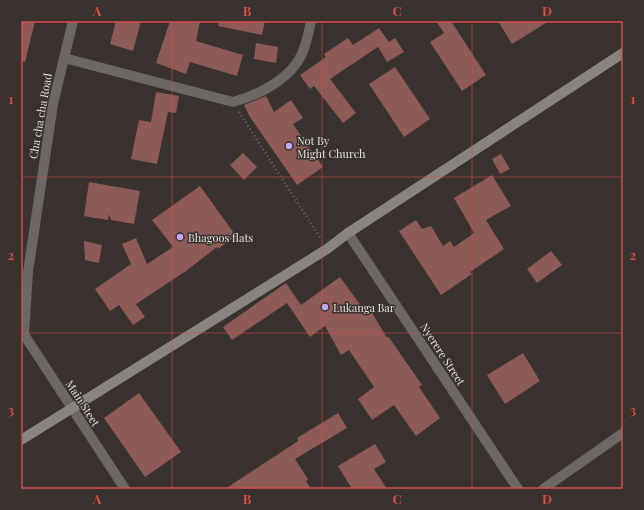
<svg xmlns="http://www.w3.org/2000/svg" width="644" height="510" font-family="'Playfair Display',serif">
<style>
.building{fill:#8d5a56}
.lines{fill:none;stroke-linecap:round;stroke-linejoin:round}
.path{stroke:#6f6965;stroke-width:2.5;stroke-dasharray:1 3;stroke-linecap:butt}
.street{stroke:#6a6765;stroke-width:10}
.secondary{stroke:#888480;stroke-width:10}
.grid{fill:none;stroke:#d94d4c;stroke-width:1;stroke-opacity:0.55}
.poi-dot{fill:#c2a8f2;stroke:#39322e;stroke-width:1.5}
.labels{text-anchor:middle;dominant-baseline:central;stroke-width:3;stroke-linejoin:round;paint-order:stroke}
.street-label{font-size:11px;fill:#e4e0dd;stroke:#39322e}
.poi-label{font-size:11px;fill:#e4e0dd;stroke:#39322e;text-anchor:start}
.neatline{fill:none;stroke:#d94d4c;stroke-width:1.5}
.grid-label{font-size:13px;text-anchor:middle;font-weight:bold;fill:#d94d4c}
</style>
<rect width="100%" height="100%" fill="#39322e"/>
<g class="building">
<polygon points="21,21 35,21 25,62 21,61"/>
<polygon points="116,21 141,21 133,51 110,44"/>
<polygon points="170,21 200,21 196,41 243,55 237,76 190,62 186,74 156,63"/>
<polygon points="219,21 265,21 262,35 218,26"/>
<polygon points="436,21 451,21 486,75 462,91 430,42 444,33"/>
<polygon points="498,21 549,21 512,44"/>
<polygon points="379,28 389,42 395,38 404,52 387,62 378,47 330,79 356,113 343,123 314,86 310,89 300,75 326,57 324,54 348,38 353,45"/>
<polygon points="256,43 278,47 276,63 254,59"/>
<polygon points="395,67 430,119 404,137 369,84"/>
<polygon points="156,92 179,96 176,113 168,112 157,164 131,159 139,120 151,122"/>
<polygon points="266,96 274,112 291,100 303,118 293,124 323,167 297,185 250,117 244,105"/>
<polygon points="243,153 257,167 244,180 230,165"/>
<polygon points="501,154 510,169 500,174 492,159"/>
<polygon points="492,175 511,206 486,220 504,249 470,272 472,274 441,295 399,231 416,220 422,229 431,226 443,246 450,241 454,247 474,233 454,198"/>
<polygon points="89,182 140,191 134,224 111,220 109,214 108,220 84,216"/>
<polygon points="200,186 236,236 218,249 217,247 186,271 136,304 145,317 133,325 119,305 110,311 95,289 131,264 122,244 136,238 147,264 173,247 152,220"/>
<polygon points="84,241 102,245 99,263 85,260"/>
<polygon points="551,251 562,265 537,283 527,269"/>
<polygon points="340,277 367,314 371,311 387,338 388,336 422,385 419,387 440,418 416,436 394,405 372,420 358,399 374,387 349,350 341,355 325,326 310,337 287,303 232,340 223,327 286,283 301,305"/>
<polygon points="523,353 540,381 505,404 487,375"/>
<polygon points="139,393 181,452 145,477 104,418"/>
<polygon points="338,413 347,428 295,459 308,479 306,481 311,489 225,489 298,441 297,438"/>
<polygon points="375,444 386,462 374,469 387,489 352,489 338,466"/>
</g>
<g class="lines">
<polyline class="path" points="239,112 321,239"/>
<g class="street">
<path d="M64,58L233,102C259,95 293,78 303,51C307,42 309,31 311,21"/>
<polyline points="348,233 518,489"/>
<polyline points="21,330 125,489"/>
<polyline points="24,335 28,272 53,104 73,21"/>
<polyline points="543,489 623,433"/>
</g>
<polyline class="secondary" points="21,440 327,249 348,233 623,53"/>
</g>
<path class="grid" d="M172,21V489M322,21V489M472,21V489M21,177H623M21,333H623"/>
<g class="poi-dot">
<circle cx="289" cy="146" r="4"/>
<circle cx="180" cy="237" r="4"/>
<circle cx="325" cy="307" r="4"/>
</g>
<g class="labels">
<g class="street-label">
<text transform="translate(40 116) rotate(-80)">Cha cha cha Road</text>
<text transform="translate(443 354) rotate(57)">Nyerere Street</text>
<text transform="translate(83 403) rotate(57)">Main Steet</text>
</g>
<g class="poi-label">
<text x="297" y="140">Not By<tspan x="297" dy="13">Might Church</tspan></text>
<text x="188" y="237">Bhagoos flats</text>
<text x="333" y="307">Lukanga Bar</text>
</g>
</g>
<rect width="644" height="510" fill="none" stroke="#39322e" stroke-width="44"/>
<rect x="22" y="22" width="600" height="466" class="neatline"/>
<g class="grid-label">
<text x="97" y="16">A</text>
<text x="247" y="16">B</text>
<text x="397" y="16">C</text>
<text x="547" y="16">D</text>
<text x="11" y="104">1</text>
<text x="633" y="104">1</text>
<text x="11" y="260">2</text>
<text x="633" y="260">2</text>
<text x="11" y="415">3</text>
<text x="633" y="415">3</text>
<text x="97" y="504">A</text>
<text x="247" y="504">B</text>
<text x="397" y="504">C</text>
<text x="547" y="504">D</text>
</g>
</svg>
